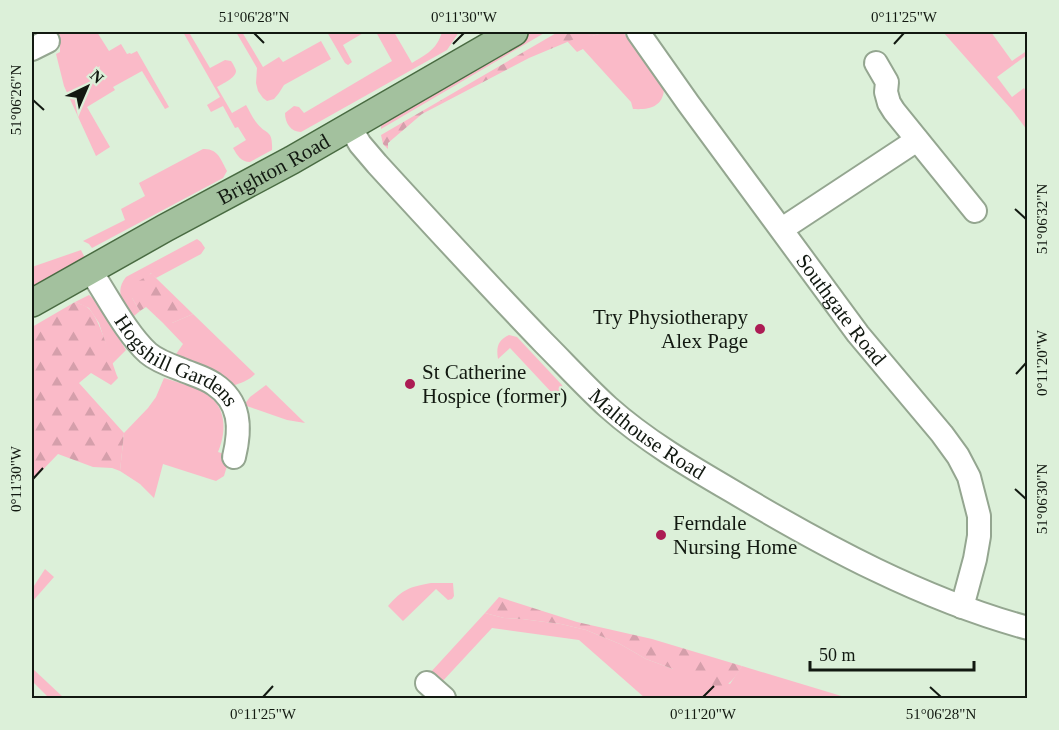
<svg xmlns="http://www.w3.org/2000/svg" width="1059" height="730" font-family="'Times New Roman',serif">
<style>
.green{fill:#fabac8}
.forest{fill:url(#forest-firs)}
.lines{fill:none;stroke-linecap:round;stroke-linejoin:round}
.minor-casing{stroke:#94a690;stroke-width:26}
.major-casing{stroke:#496b42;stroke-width:30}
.minor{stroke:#fff;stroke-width:22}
.major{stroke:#a3c19e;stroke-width:27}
.ticks{fill:none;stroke:#121911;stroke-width:2}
.poi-dot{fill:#ac1c54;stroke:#dcf0d9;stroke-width:2}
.labels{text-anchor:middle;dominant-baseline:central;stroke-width:4.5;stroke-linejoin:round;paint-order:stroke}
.street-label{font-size:21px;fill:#121911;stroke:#dcf0d9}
.poi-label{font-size:21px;fill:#121911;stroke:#dcf0d9;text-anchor:start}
.neatline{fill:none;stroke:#121911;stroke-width:2}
.ticks-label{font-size:15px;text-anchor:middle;fill:#121911}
</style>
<defs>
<pattern id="forest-firs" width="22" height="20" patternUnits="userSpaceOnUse" patternTransform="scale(1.5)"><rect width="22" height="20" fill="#fabac8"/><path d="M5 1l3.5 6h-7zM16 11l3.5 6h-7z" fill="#d59fab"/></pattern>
</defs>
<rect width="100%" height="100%" fill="#dcf0d9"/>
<g class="green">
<polygon points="54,32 97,32 109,51 121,44 127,54 130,53 131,54 137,51 169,107 165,109 142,71 113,87 115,90 87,107 110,147 96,156 64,86 56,54 60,52 60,46"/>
<path d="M183,32H193L190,34L210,68L225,60L231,61C232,62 236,69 236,71C236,78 222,84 217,87L232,113L246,105C249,110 252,117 256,122C266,136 273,128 272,150L250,162C241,162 237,155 233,148L246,140L238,127L235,128L223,106L211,112L207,105L220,97Z"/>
<polygon points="236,32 242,32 263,67 279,57 283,62 321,41 331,59 284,85 279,93 274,99 267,101 263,98 258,91 256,83 257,68"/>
<polygon points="327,32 365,32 343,45 352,62 348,65 345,63"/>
<path d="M376,32H394L412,63C427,54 437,49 442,32H459L447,50L301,132C291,132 285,123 285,113L294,106L299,107L304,113L392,61Z"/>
<polygon points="531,32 546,32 381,129 381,124 436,86"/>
<path d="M606,32H623L664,89C663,107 649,110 633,109L631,102L583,49L577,52L567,41L584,34L592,36Z"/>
<polygon points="943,32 991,32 1012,61 1025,52 1027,55 997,77 1012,97 1024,88 1027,93 1027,130 1012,110"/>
<path d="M203,149C218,148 221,160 227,171L223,178L92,248L89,244L83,241L125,220L121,209L145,196L139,183Z"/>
<path d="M197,239L201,242L205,248L201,254L156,278L151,273L132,298L140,311L134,316C123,303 114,292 126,277Z"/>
<polygon points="81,250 85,258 32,289 32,267"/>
<polygon points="89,295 96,301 126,350 112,364 99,323 89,308 75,302"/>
<path d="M193,314L255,374C248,381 241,383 232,386L172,360L183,344L163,323H172Z"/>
<path d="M509,335L517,337L562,385L563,389L556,398L553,399L550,398L553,394L510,348L498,359C496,347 498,340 509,335Z"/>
<path d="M164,378C176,382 189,385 200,390C226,402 228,429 218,452L230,456L224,476L216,481L163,464L154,498L140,484L120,471L124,433L148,408L156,397Z"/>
<polygon points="266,385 305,423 287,420 244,405 250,397"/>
<polygon points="45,569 54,577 32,602 32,589"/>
<path d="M431,583H453L454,596L452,599L448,600L436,589L403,621L388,606C403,589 409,587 431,583Z"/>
<polygon points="485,613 504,618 522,619 561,624 586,630 620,644 646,659 673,669 694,669 730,684 742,666 848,698 645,698 579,640 492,628 440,684 429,674"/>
<polygon points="32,668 64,698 49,698 32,681"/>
</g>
<g class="forest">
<polygon points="558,32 606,32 592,36 584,35 529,58 422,114 388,143 388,149 383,144 381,135"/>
<polygon points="152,273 156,278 193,314 172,323 163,323 146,307 140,311 132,298 131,290 137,282"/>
<path d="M75,302C79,304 85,305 88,308C100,317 111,362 118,378L111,385L91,373L79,383L124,433L120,471L112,468L93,467L58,454L32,481V327Z"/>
<path d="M499,597L577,622L652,639L742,666C732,683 725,691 704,687L694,669H673L646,659L620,644L586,630L561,624L522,619L504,618L485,613Z"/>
</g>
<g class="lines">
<g class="minor-casing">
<g id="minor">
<path id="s1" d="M638,32L688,103L858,334L942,434L958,456L969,477L979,516V536L975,559L962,607"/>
<polyline points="32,49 48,41"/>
<polyline points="876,63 887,82 886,92 889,103 894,111 975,211"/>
<path id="s2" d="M350,127L360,144L377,164C432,224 487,284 544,343C565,364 586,387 608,407C645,440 689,466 732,491C824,546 924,600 1028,628"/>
<polyline points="782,229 917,140"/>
<path id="s3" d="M90,270C107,295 126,333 148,353C156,360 169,365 180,369C191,374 204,377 214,384C241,402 241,428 234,457"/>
<polyline points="427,683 444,698"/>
</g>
</g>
<g class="major-casing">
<g id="major">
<path id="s4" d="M32,303L165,228L292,160L514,32"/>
</g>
</g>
<use href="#minor" class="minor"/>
<use href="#major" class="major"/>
</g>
<path class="ticks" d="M254,33L264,43M453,44L464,33M894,44L904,33M33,100L44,110M1015,209L1026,219M1016,374L1026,363M33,479L43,468M1015,489L1026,499M930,687L941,697M263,697L273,686M703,697L714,686"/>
<g class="poi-dot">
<circle cx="760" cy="329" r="6"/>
<circle cx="410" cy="384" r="6"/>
<circle cx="661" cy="535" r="6"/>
</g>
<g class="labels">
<g class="street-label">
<text stroke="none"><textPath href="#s4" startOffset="276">Brighton Road</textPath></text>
<text stroke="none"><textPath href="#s1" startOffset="344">Southgate Road</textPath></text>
<text stroke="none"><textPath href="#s3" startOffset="129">Hogshill Gardens</textPath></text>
<text stroke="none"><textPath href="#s2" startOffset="429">Malthouse Road</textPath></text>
</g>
<g class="poi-label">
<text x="748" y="317" text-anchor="end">Try Physiotherapy<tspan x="748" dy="24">Alex Page</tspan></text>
<text x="422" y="372">St Catherine<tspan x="422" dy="24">Hospice (former)</tspan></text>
<text x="673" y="523">Ferndale<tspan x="673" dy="24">Nursing Home</tspan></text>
</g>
</g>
<rect width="1059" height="730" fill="none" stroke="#dcf0d9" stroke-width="66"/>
<g transform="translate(87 87) rotate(44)" stroke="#dcf0d9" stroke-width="4.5" paint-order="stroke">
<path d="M0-4.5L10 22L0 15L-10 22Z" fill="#121911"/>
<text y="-9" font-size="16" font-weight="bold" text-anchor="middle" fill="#121911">N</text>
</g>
<path d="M810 661v9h164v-9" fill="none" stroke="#121911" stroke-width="3"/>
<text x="819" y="661" font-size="18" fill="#121911" stroke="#dcf0d9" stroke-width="4.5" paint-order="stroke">50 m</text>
<rect x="33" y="33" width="993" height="664" class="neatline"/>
<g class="ticks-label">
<text x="254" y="22">51°06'28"N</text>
<text x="464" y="22">0°11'30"W</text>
<text x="904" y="22">0°11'25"W</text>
<text transform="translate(16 100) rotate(-90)" y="5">51°06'26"N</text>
<text transform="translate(1042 219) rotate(-90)" y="5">51°06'32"N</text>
<text transform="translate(1042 363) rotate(-90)" y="5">0°11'20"W</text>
<text transform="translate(16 479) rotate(-90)" y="5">0°11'30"W</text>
<text transform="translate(1042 499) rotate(-90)" y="5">51°06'30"N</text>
<text x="263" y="719">0°11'25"W</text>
<text x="703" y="719">0°11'20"W</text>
<text x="941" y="719">51°06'28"N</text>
</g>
</svg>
